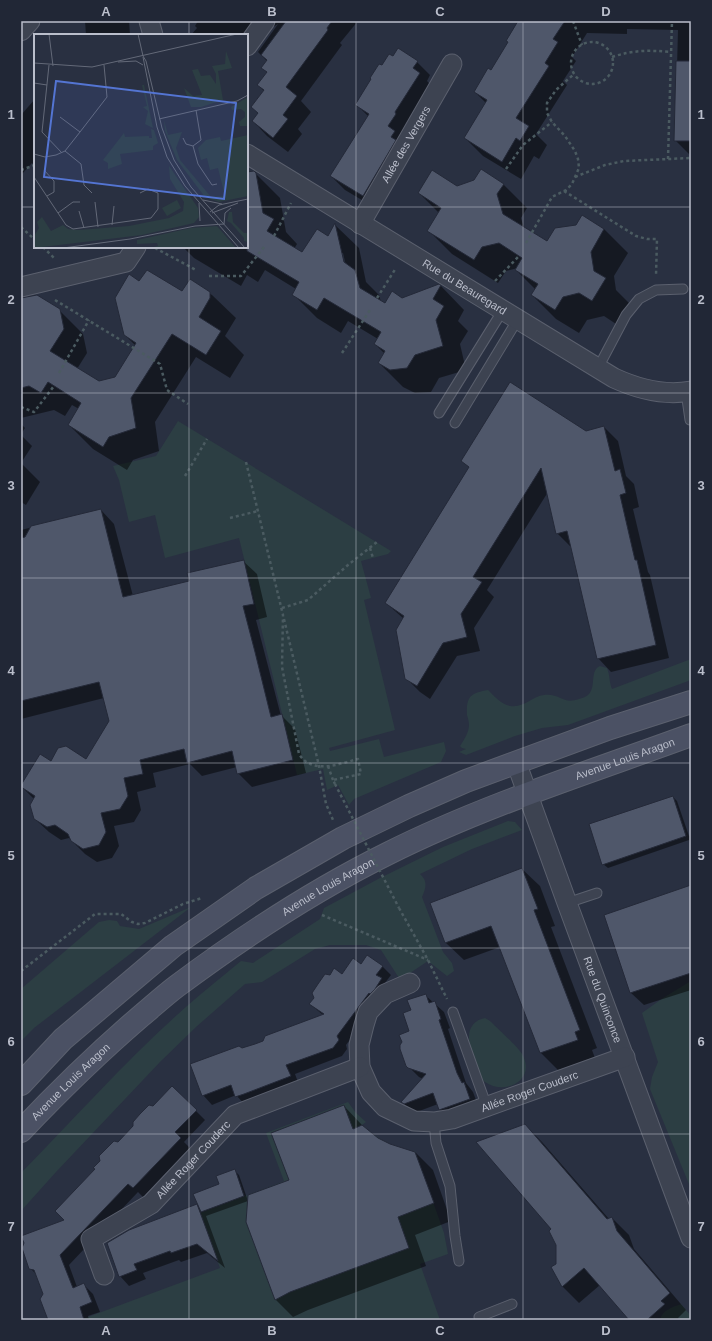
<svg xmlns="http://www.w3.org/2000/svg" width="712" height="1341" font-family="Helvetica,sans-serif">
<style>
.green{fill:#2c3e43}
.shadow{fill:#0007;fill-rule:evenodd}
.building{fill:#4f576a;stroke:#242938}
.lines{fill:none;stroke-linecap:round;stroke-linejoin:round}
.lane-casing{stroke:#5b606e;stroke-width:11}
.street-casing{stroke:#5b606e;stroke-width:21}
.secondary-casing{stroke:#5b606e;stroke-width:24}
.path{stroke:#4b5b61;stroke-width:2.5;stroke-dasharray:3 3;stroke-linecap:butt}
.lane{stroke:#3d4351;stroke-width:9}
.street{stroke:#3d4351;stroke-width:19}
.secondary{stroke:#4b5164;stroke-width:22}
.path-bridge{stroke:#4b5b61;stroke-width:2.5;stroke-dasharray:3 3;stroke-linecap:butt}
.grid{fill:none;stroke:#babecb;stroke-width:1;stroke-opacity:0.55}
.labels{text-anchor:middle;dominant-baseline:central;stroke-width:3.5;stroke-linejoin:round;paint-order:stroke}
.street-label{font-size:11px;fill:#babecb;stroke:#212736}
.inset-road{fill:none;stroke:#636978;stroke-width:1}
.view{fill:#5475d3;fill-opacity:0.15;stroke:#5475d3;stroke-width:2}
.inset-edge{fill:none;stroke:#babecb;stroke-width:2}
.neatline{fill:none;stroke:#babecb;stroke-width:1.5}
.grid-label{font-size:13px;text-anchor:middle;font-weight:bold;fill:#babecb}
</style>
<rect width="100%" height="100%" fill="#293041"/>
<g class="green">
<polygon points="178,421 391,551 388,554 361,561 371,598 364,600 395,730 329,748 330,751 379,739 384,757 444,742 446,751 441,762 354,799 349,805 338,785 327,790 323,769 297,775 239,538 165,558 155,515 129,522 119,480 113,466 156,456"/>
<path d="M691,659V680L568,725L542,728L515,736L466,755L459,752L466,749L462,748L460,746C464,740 469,732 469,725C469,722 468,718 467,715C466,696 471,693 488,690C494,696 501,704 510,706C525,708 532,696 544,695C560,693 563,705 579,699C582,698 586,697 588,695C597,687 589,671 600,666L607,668C610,675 609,682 612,689Z"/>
<path d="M508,821L515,822L522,830L472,849L420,874C428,881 426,888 422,897L443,952L452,963L454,971L447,976L428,961L407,975L399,978L381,950L366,945H330L315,949L262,982L245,984L196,1027L160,1062L56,1172L21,1211V1173C76,1117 128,1058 187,1006C204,991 223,976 241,961L253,963L320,919L324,908L380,878L443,847Z"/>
<polygon points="191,907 34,1028 21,1041 21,989 99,922 109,920 117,921 120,926 139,929"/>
<polygon points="691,981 691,1189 650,1089 652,1077 658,1062 642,1013 663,998"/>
<path d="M485,1018L490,1021C498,1029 517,1046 522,1054C537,1080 505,1096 485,1082C476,1075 470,1051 469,1040C468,1028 474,1020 485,1018Z"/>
<path d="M348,1102L356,1113L366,1122L362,1125C378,1138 394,1150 415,1151L444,1233L448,1254L420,1264L440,1320H80L220,1268L200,1213L284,1181L266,1133Z"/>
<path d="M681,1304L691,1316V1320H660C662,1310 673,1307 681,1304Z"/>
</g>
<g class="shadow">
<polygon points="85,21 129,21 130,35 86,35"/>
<polygon points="198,21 358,21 340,43 342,45 301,101 311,112 298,129 302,134 288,152 267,136 253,121 259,113 264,91 258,85 268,73 262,68 267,61 258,52 278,24 270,29 247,58 247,35 191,35 197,28 195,26"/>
<polygon points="519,21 691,21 691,156 675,140 678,30 627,29 627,34 587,33 572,57 576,61 563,81 567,85 536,134 547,145 539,159 534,156 521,179 483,156 465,138 486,103 475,92 491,71 509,43"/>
<polygon points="417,62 430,75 427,81 433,87 377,209 345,190 331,176 368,116 356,104 382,66"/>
<polygon points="35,99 35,166 32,163 22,174 21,173 21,115"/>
<path d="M255,173L280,198L286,232L297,244L294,249L302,254L329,238L335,225L359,248L366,282L379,295L381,302L385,305L439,285L441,286L464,310L458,321L468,331L460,344L466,370L439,378L431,392L415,393L403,387L379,363L385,354L375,344L378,339L348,321L341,333L317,318L293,294L296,289L265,270L258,282L247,275L241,286L194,258L183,247H247V187ZM341,253H343L346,266Z"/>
<polygon points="503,184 527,208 521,218 524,228 547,243 604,229 628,253 614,276 616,290 629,303 616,324 604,316 587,320 579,333 556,319 532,295 536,290 516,270 518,268 506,271 498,283 452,254 428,230 439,213 419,193 456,187"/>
<polygon points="190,280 212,295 236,318 225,336 244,355 230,378 196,357 155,422 159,451 133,460 127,470 93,449 69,425 79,409 72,405 65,416 54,410 21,418 21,299 59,310 83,334 87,353 77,369 99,382 116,378 136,346 125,335 140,282 183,293"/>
<polygon points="21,424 25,428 21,434"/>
<polygon points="604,427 618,441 626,476 634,484 639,507 633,509 648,572 650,575 669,658 611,672 598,658 571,547 557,533 548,492 487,590 494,597 474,628 480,651 457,656 430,699 420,692 406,678 404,619 386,603 470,468 462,461"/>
<polygon points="21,435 32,446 21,463"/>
<polygon points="21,463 40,482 26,505 21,502"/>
<polygon points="101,510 114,524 133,596 190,582 243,561 257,574 267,617 256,620 268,666 281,716 282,716 295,729 306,773 252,787 238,773 237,767 202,776 190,764 153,773 156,787 137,792 141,810 134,822 114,826 119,846 112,858 97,862 85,854 69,838 61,840 49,832 35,819 34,799 21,786 51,762 87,760 110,721 104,698 21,719 21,530"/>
<polygon points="673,797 677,801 689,836 691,835 691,847 689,840 608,868 603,864"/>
<polygon points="522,869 540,886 555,926 551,927 597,1048 592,1050 595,1058 558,1070 541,1053 500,947 464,960 446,943 431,903"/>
<polygon points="691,900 691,990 644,1005 631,993 606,916"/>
<polygon points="361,965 382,966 391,975 385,983 390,988 378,1001 346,1045 347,1049 342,1056 295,1074 299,1085 245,1105 236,1095 212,1105 203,1095 242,1049 255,1045 323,1015 310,1004 343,976"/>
<polygon points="425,995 444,1012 450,1028 448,1029 466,1083 473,1092 479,1108 449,1119 440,1110 438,1104 414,1113 402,1102 423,1079 419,1077 407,1065 412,1011"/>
<polygon points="172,1087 205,1120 184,1142 190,1148 143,1197 138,1192 69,1265 77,1287 84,1285 93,1294 100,1312 88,1316 89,1320 50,1320 44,1294 37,1275 30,1268 66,1220 96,1169 119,1143"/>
<polygon points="344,1106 361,1124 363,1127 378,1139 390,1145 415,1152 433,1170 451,1221 415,1235 426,1266 308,1310 293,1317 276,1300 247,1222 290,1180"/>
<polygon points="525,1125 542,1142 609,1219 612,1218 629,1235 634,1249 686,1310 678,1318 679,1320 630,1320 600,1285 579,1303 563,1287 557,1264 557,1245"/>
<polygon points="234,1170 239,1175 248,1201 206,1216 225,1268 207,1253 181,1262 179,1260 143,1273 146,1279 129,1286 120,1276 197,1205 200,1209"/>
</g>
<g class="building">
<polygon points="286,21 332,21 327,28 328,30 286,87 297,96 283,115 288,119 273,138 252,121 258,113 251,107 264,90 257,85 267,72 261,68 267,60 261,55"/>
<polygon points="518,21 565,21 553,39 558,42 545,63 549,66 516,118 529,126 520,141 516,138 502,162 464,138 487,100 474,92 488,68 491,70 508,42 506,41"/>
<polygon points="398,48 418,61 413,68 420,73 395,112 396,114 388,126 395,131 391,137 396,140 363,196 330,176 369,114 355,105 371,79 370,78 379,64 382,65 389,54 393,56"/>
<polygon points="676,61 691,61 691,141 674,141"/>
<polygon points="481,169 504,184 497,194 503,214 547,241 555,228 576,225 582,215 604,229 591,252 594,271 606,278 592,301 579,293 563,297 555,310 531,295 538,284 515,270 522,258 499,243 482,247 474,260 427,231 441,208 418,193 432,170 457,186 474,180"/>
<polygon points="254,171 256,173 263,213 274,219 267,231 302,252 317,229 328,236 335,223 344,262 355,270 360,288 385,303 392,291 402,298 439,284 441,285 433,299 444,306 436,320 443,346 415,355 407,368 390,370 378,363 385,351 374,344 381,332 324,298 317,310 292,295 299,282 247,251 247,172"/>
<polygon points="147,270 182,291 190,279 210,292 210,298 199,317 221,331 206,355 172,334 131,398 136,428 109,437 103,447 68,425 81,403 48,382 41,393 29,386 21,388 21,298 37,295 60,309 64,329 50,351 99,381 115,377 136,343 124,335 115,298 129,274 139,281"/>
<polygon points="510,382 586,431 604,426 615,471 620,469 626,493 620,495 635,560 637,560 656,645 597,659 567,531 556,534 541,468 473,577 482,582 461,614 467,637 443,643 417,686 405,679 396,630 404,616 385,603 469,467 461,461"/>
<polygon points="101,509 123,597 189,581 187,573 244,560 254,604 243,606 255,652 271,717 282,714 293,760 237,774 232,751 187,763 184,749 140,760 143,774 124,778 128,796 120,809 101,813 106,832 99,845 83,849 71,841 68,834 55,825 47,827 34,819 30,805 35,796 21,787 21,785 40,754 51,761 58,748 66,746 86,759 109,721 99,682 21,701 21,538 25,537 31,526"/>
<polygon points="673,796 686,836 602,865 589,824"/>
<polygon points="522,868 538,909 534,910 580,1030 575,1032 578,1040 540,1053 491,926 445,943 430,903"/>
<polygon points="691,885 691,973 630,993 604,915"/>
<polygon points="367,955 383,966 376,975 382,978 375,989 370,994 369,993 337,1036 339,1040 333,1048 286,1065 291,1076 244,1094 235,1097 231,1085 202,1096 190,1064 239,1046 242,1048 255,1044 263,1041 265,1036 324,1014 309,1004 314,998 312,993 318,984 325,974 330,975 334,968 342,974 353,958 361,964"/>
<polygon points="426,994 429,1003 435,1001 441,1019 439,1020 457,1073 462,1083 464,1082 470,1099 439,1110 433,1093 404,1104 401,1102 426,1074 408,1068 406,1066 400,1049 400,1045 402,1042 399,1035 409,1031 403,1013 411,1010 407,1000"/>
<polygon points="172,1086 197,1110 175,1132 181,1138 133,1188 128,1184 60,1255 73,1288 84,1283 92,1302 80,1307 84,1320 48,1320 40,1299 43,1294 34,1270 29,1269 22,1248 24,1243 21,1236 64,1220 55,1211 95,1169 93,1168 100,1161 99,1156 114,1141 118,1142 133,1126 133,1122 140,1114 149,1105 153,1106"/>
<polygon points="344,1105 353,1129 362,1125 378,1138 390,1144 415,1152 434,1203 398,1217 409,1248 290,1292 275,1300 246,1222 248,1195 289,1180 271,1133"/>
<polygon points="525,1124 607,1219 612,1217 617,1231 670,1293 661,1301 665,1304 647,1320 629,1320 584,1268 562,1287 551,1267 556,1264 556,1245 549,1231 551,1229 476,1142"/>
<polygon points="235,1169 244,1196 201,1212 193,1194 219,1184 216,1176"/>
<polygon points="197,1204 218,1261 197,1244 171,1253 170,1251 134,1264 137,1270 119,1277 107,1243 129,1230"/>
</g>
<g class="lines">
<g class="lane-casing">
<g id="lane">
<polyline points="598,368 626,315 639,299 656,290 683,289"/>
<polyline points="686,392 690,420"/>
<polyline points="439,413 503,310"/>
<polyline points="455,423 518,319"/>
<polyline points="567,903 597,893"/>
<polyline points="453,1012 487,1107"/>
<polyline points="434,1122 436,1143 450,1186 455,1236 459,1261"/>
<polyline points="479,1317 512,1304"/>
</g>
</g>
<g class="street-casing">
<g id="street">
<polyline points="149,21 153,35"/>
<polyline points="21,31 30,21"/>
<polyline points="247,46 265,21"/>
<path id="s1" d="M247,154L614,378C638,389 665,396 691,391"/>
<path id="s2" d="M360,224L452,64"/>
<polyline points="21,287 126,262 136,247"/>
<path id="s3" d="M516,762L567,903L691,1238"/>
<path id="s4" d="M410,983L385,994L368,1012L364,1025L359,1045L360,1067L371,1092L385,1107L414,1121L434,1122L452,1119L625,1057"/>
<path id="s5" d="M104,1275L91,1239L151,1204L235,1115L360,1067"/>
</g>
</g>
<g class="secondary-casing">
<g id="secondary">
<polyline points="21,1084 63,1039 173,946 256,888 343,838 409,806 466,781 610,728 691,702"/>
<path id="s6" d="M21,1131C59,1091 99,1052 141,1016C153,1006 165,995 177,986C244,936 314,890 389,853C485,805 590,772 691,735"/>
</g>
</g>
<g class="path">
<polyline points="573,21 582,45"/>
<circle cx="592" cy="63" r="21"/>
<path d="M612,57C633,50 649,50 671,52"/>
<polyline points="668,159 672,21"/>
<polyline points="506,169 523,145 552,122"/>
<polyline points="21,170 35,165"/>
<polyline points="575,177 605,165 624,161 691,158"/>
<polyline points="564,191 636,236 647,239 657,239 656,276"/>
<polyline points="21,227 35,240"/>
<polyline points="274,236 291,203"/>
<polyline points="526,243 552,197 566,190 572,184 579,168 578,159 575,151 565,136 552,122 547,113 547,103 556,90 574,74"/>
<polyline points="43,247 55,259"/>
<polyline points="155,248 196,270"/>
<polyline points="209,276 241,276 264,247"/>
<polyline points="495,281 519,256"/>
<polyline points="377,298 396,268"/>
<polyline points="55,300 160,364 167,390 188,404"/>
<polyline points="342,353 370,310"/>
<polyline points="59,373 89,320"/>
<polyline points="21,407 34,412 54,386"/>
<path d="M246,462L283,615L282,667L299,754C312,775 339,764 358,759L361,774L333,780L335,784"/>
<polyline points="185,476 207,439"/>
<polyline points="230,518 258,511"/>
<polyline points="370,548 373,558"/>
<polyline points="282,608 308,600 348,565 377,542"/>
<polyline points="284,619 319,766 326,804 333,820"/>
<polyline points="328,766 333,780"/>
<polyline points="399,908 428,960 447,999"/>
<polyline points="322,915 428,960"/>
<polyline points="21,971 95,914 121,914 132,922 138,924 145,923 183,904 202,898"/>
</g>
<use href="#lane" class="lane"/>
<use href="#street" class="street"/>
<use href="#secondary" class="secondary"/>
<polyline class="path-bridge" points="335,784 399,908"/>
</g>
<path class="grid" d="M189,21V35M356,21V1320M523,21V1320M21,207H35M247,207H691M189,247V1320M21,393H691M21,578H691M21,763H691M21,948H691M21,1134H691"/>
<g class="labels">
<g class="street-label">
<text stroke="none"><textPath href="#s2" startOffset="92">Allée des Vergers</textPath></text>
<text stroke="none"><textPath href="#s1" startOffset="255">Rue du Beauregard</textPath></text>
<text stroke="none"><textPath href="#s6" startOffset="718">Avenue Louis Aragon</textPath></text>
<text stroke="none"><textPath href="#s6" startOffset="394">Avenue Louis Aragon</textPath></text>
<text stroke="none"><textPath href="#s3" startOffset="253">Rue du Quinconce</textPath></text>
<text stroke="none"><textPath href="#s6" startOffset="70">Avenue Louis Aragon</textPath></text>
<text stroke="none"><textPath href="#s4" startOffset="309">Allée Roger Couderc</textPath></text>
<text stroke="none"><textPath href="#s5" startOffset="169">Allée Roger Couderc</textPath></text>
</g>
</g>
<g transform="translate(34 34)">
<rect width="214" height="214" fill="#293041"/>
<path d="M192,17L198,34L184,37L189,66L167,73H157L150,54L159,62L168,61L158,36L164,35L167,42L176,41L182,50V40L178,32L191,30ZM108,51H110L119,94L111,90L114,77L109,73L113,72ZM214,63V92H206L205,88L211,83V78L207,75L198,76L197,73ZM130,86L134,101L148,98L142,114L146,126L177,163L191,162L184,134L176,136L173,124L167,126L164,114L172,106L186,103L187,107L214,101V162L185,168L171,163L143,126L131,97ZM117,95L120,96L124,109L119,112V116L86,120L88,130L74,135V129L69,126L90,99L91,103L115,102V104H118ZM135,132L164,174L165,183L160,189L108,201L0,214V202L5,194L3,188L8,183L17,197L29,191L34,195L45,196L95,192L135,184L149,177L150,168L136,145ZM143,166L147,174L133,182L128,174ZM195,178H198L199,188L210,199H214V208L210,207V204L197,189L193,187ZM183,192L202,214H115L124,212L123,209L103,210V206L157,194Z" fill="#2c3e43"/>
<path class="inset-road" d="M15,0L19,32M104,0L109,22M109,22L112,27L128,94L140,126L157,153L211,214M109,23L123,93L133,123L151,152L205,214M84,28L102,27L109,31M0,29L58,33L203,0M15,31L8,98L28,119M0,49L13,51M26,83L46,98M125,85L203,67L214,61M149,104L152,110L159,112L167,106L162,76M159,112L164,130L178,151L183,150M31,117L47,130L50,151L58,159M0,120L11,123L22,121L31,117L46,98L73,63L70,31M10,136L20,147V158L13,162M0,143L32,191L39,195L117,184L124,175V159L114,155L106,159M169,166L188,170M61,168L64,193M165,169L166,187M45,177L50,194M176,178L185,171L214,165M24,179L39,168H46M178,179L204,169M190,190L191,179L197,174M78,191L80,172M29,214L96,205L161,192L190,190"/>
<path class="view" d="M22,47L202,69L190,165L10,143Z"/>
<rect width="214" height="214" class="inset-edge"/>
</g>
<rect width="712" height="1341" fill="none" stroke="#212736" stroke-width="44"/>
<rect x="22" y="22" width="668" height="1297" class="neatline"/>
<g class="grid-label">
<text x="106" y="16">A</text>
<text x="272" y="16">B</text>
<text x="440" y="16">C</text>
<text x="606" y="16">D</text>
<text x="11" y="119">1</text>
<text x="701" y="119">1</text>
<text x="11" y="304">2</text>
<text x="701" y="304">2</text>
<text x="11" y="490">3</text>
<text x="701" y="490">3</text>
<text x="11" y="675">4</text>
<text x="701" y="675">4</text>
<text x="11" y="860">5</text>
<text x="701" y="860">5</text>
<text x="11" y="1046">6</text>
<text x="701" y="1046">6</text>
<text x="11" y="1231">7</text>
<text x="701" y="1231">7</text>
<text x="106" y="1335">A</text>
<text x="272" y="1335">B</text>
<text x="440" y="1335">C</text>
<text x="606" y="1335">D</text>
</g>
</svg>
